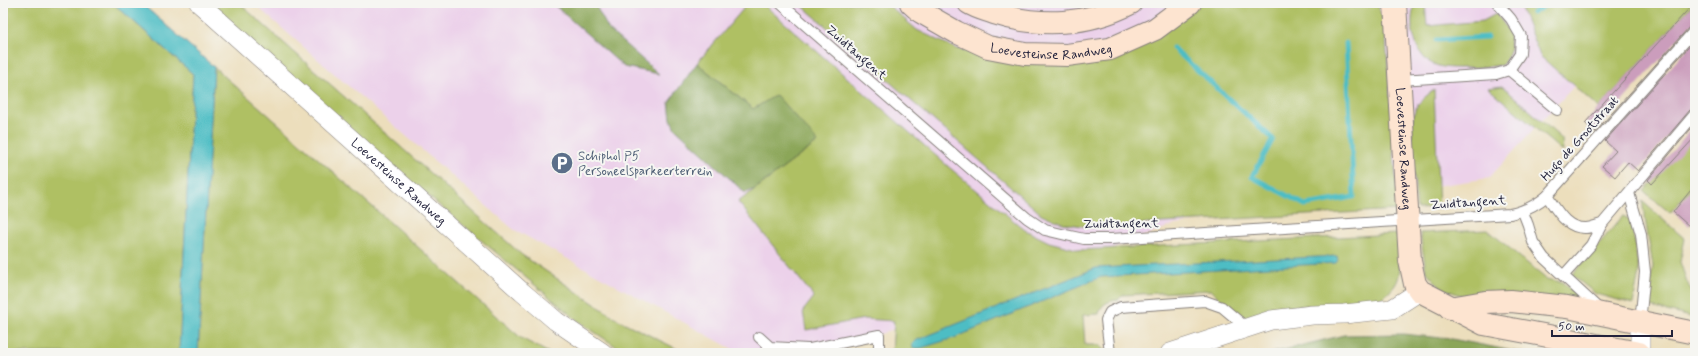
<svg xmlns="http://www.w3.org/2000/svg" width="1698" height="356" font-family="Mynerve,sans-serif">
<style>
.built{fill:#ecd1ea}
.green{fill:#afc063;stroke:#68714f}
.forest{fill:#8ba659;stroke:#56644a}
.water{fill:#4ebdc4;stroke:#387080}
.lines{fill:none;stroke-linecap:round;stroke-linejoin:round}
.stream{stroke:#4ebdc4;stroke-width:5}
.building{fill:#cb9dbc}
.lane-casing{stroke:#87807c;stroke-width:12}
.street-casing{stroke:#87807c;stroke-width:20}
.secondary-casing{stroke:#87807c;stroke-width:24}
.lane{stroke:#fff;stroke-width:10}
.street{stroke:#fff;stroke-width:19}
.secondary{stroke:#fde4d0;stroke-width:22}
.labels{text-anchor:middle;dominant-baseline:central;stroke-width:4;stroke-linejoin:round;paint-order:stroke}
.street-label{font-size:13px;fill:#22223b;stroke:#f6f6f2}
.service-label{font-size:13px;fill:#4e5e75;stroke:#f6f6f2;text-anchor:start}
</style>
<rect width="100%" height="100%" fill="#f6f6f2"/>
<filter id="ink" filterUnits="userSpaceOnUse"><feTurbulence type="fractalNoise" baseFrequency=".025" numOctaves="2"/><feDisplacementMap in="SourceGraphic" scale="8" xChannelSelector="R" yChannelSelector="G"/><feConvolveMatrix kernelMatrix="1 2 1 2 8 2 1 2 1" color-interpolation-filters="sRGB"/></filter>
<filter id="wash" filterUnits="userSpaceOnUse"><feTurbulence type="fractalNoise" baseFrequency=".012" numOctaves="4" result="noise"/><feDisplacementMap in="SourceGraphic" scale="16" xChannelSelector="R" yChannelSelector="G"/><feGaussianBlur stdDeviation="0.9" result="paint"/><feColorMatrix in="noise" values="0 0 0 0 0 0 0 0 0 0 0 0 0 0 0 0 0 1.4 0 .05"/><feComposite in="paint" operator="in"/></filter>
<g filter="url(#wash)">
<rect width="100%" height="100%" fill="#ecdebc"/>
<polygon class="built" points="253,3 1651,3 1489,178 1174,225 829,353 740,353 513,229"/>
<g class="green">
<polygon points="3,3 113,3 193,74 179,353 3,353"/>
<polygon points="206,3 239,3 522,255 617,319 685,353 626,353 578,321 367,145"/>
<path d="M739,3H762L950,168L1025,230L1049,242L1080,250L1397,234C1398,248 1404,272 1395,285C1391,291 1386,296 1379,299C1353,310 1314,302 1285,308C1272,311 1254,322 1240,317C1232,313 1218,296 1211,290L1123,295L1118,300C1108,301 1101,304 1099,314L1083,315L1085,345H1100L1106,353H892L894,321L864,319L806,330L803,311L814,297L738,202L818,142L753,109L697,63L744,8Z"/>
<polygon points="799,3 886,3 917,30 957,49 1003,56 1063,62 1198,3 1377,3 1385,24 1398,210 1089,227 1062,223 1041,214"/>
<path d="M1414,3H1425L1427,26L1483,21L1496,14C1511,30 1517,47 1502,65C1490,67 1478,67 1465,68C1432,69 1418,63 1412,27C1411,20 1413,11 1414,3Z"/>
<polygon points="1519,3 1694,3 1599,108 1540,56"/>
<polygon points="214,67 521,338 549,353 198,353"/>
<polygon points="1502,86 1562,139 1563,152 1488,88"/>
<path d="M1434,90L1439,208L1417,209C1415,188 1408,128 1415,110C1419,101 1426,96 1434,90Z"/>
<polygon points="1695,132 1695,184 1670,213 1644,191"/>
<polygon points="1642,201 1685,239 1680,262 1687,282 1695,297 1695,318 1647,306 1653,266"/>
<polygon points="1623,216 1631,220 1639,272 1633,304 1596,294 1572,275"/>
<polygon points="1488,230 1546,279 1562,282 1588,306 1466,297 1441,288 1426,271 1420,233"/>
</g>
<g class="forest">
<polygon points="552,3 593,3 597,8 609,30 659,74 624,67"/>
<polygon points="697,63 753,109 776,95 818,142 755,189 745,193 674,127 671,119 669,102"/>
<polygon points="1403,334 1452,339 1523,353 1271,353 1344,335"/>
</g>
<g class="water">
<polygon points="113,3 141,3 214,67 198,353 179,353 193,74"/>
<polygon points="1337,256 1338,260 1336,263 1101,277 954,338 921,348 913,348 912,344 917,340 1096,268"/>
</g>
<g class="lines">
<g class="stream">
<polyline points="1533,13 1549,3"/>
<polyline points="1437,40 1488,37"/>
<polyline points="1173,48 1273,139 1252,177 1305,205 1354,197 1346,43"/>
</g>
</g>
<g id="blocks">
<g class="building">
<polygon points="1694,3 1695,24 1690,26 1595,132 1585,123"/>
<polygon points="1695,40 1695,108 1690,110 1638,171 1628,162 1615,177 1602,166 1616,151 1605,141"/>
<polygon points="1695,124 1695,137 1652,184 1648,180"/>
<polygon points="1695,185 1695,218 1689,226 1673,212"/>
</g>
</g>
</g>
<g filter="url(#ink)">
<use href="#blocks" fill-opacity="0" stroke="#87807c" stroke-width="1"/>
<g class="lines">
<g class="lane-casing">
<g id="lane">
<path d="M780,3L1027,218L1045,230L1066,235L1084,239H1111L1510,214C1525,211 1535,206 1547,196L1695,30"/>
<polyline points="1509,70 1557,110"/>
<polyline points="1400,80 1496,74 1509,70 1520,54 1521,36 1511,19 1498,4"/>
<polyline points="1629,193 1641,234 1645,272 1640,323"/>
<path d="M1547,196C1557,210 1566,229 1586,228C1591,228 1597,225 1602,224L1695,114"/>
<polyline points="1523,212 1528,225 1533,242 1544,258 1599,309"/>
<polyline points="1564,275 1591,245 1602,224"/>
<polyline points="759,337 770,347 808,349"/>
<polyline points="800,353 810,349 879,335 879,353"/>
<polyline points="1110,353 1106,320 1110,312 1121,307 1205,301 1222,307 1247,328"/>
</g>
</g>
<g class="street-casing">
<g id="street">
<path id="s1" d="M199,3L522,292L556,321L603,353"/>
<polyline points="1170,353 1271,320 1312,315 1344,314 1392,309 1420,291"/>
<polyline points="1640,353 1640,323"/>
</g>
</g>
<g class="secondary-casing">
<g id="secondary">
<path id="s2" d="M911,3L921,12L956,32L988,47L1025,54L1067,55L1110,49L1155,29L1190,3"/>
<path d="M969,3C977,8 986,10 994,13C1040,28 1088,25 1131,3"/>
<path id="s3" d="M1395,3L1410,261L1415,284L1420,291L1484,324L1639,353"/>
<polyline points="1450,308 1485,302 1511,301 1567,307 1695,333"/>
</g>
</g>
<use href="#lane" class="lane"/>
<use href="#street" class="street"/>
<use href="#secondary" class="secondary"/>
</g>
</g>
<defs>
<g id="parking-disc" transform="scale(1.15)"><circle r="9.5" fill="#5c6f8a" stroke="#f6f6f2"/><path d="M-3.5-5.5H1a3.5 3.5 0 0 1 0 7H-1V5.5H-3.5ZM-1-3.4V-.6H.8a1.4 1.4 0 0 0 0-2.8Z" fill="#fff"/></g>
</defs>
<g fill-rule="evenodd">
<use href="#parking-disc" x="562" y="163"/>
</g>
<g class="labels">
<g class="street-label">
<text stroke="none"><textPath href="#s2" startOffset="153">Loevesteinse Randweg</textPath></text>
<text transform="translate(856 53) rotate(41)">Zuidtangent</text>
<text transform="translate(1580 139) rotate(-48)">Hugo de Grootstraat</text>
<text stroke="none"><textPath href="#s3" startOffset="146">Loevesteinse Randweg</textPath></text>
<text stroke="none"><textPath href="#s1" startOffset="268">Loevesteinse Randweg</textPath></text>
<text transform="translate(1468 203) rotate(-4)">Zuidtangent</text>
<text transform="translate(1121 224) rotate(-1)">Zuidtangent</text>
</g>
<g class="service-label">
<text x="578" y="156">Schiphol P5<tspan x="578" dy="15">Personeelsparkeerterrein</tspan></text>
</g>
</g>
<rect width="1698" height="356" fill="none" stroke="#f6f6f2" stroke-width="16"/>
<path d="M1552 330v6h120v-6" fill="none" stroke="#22223b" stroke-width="2"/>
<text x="1558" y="330" font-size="12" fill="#22223b" stroke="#f6f6f2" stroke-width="3" paint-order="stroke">50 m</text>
</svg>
